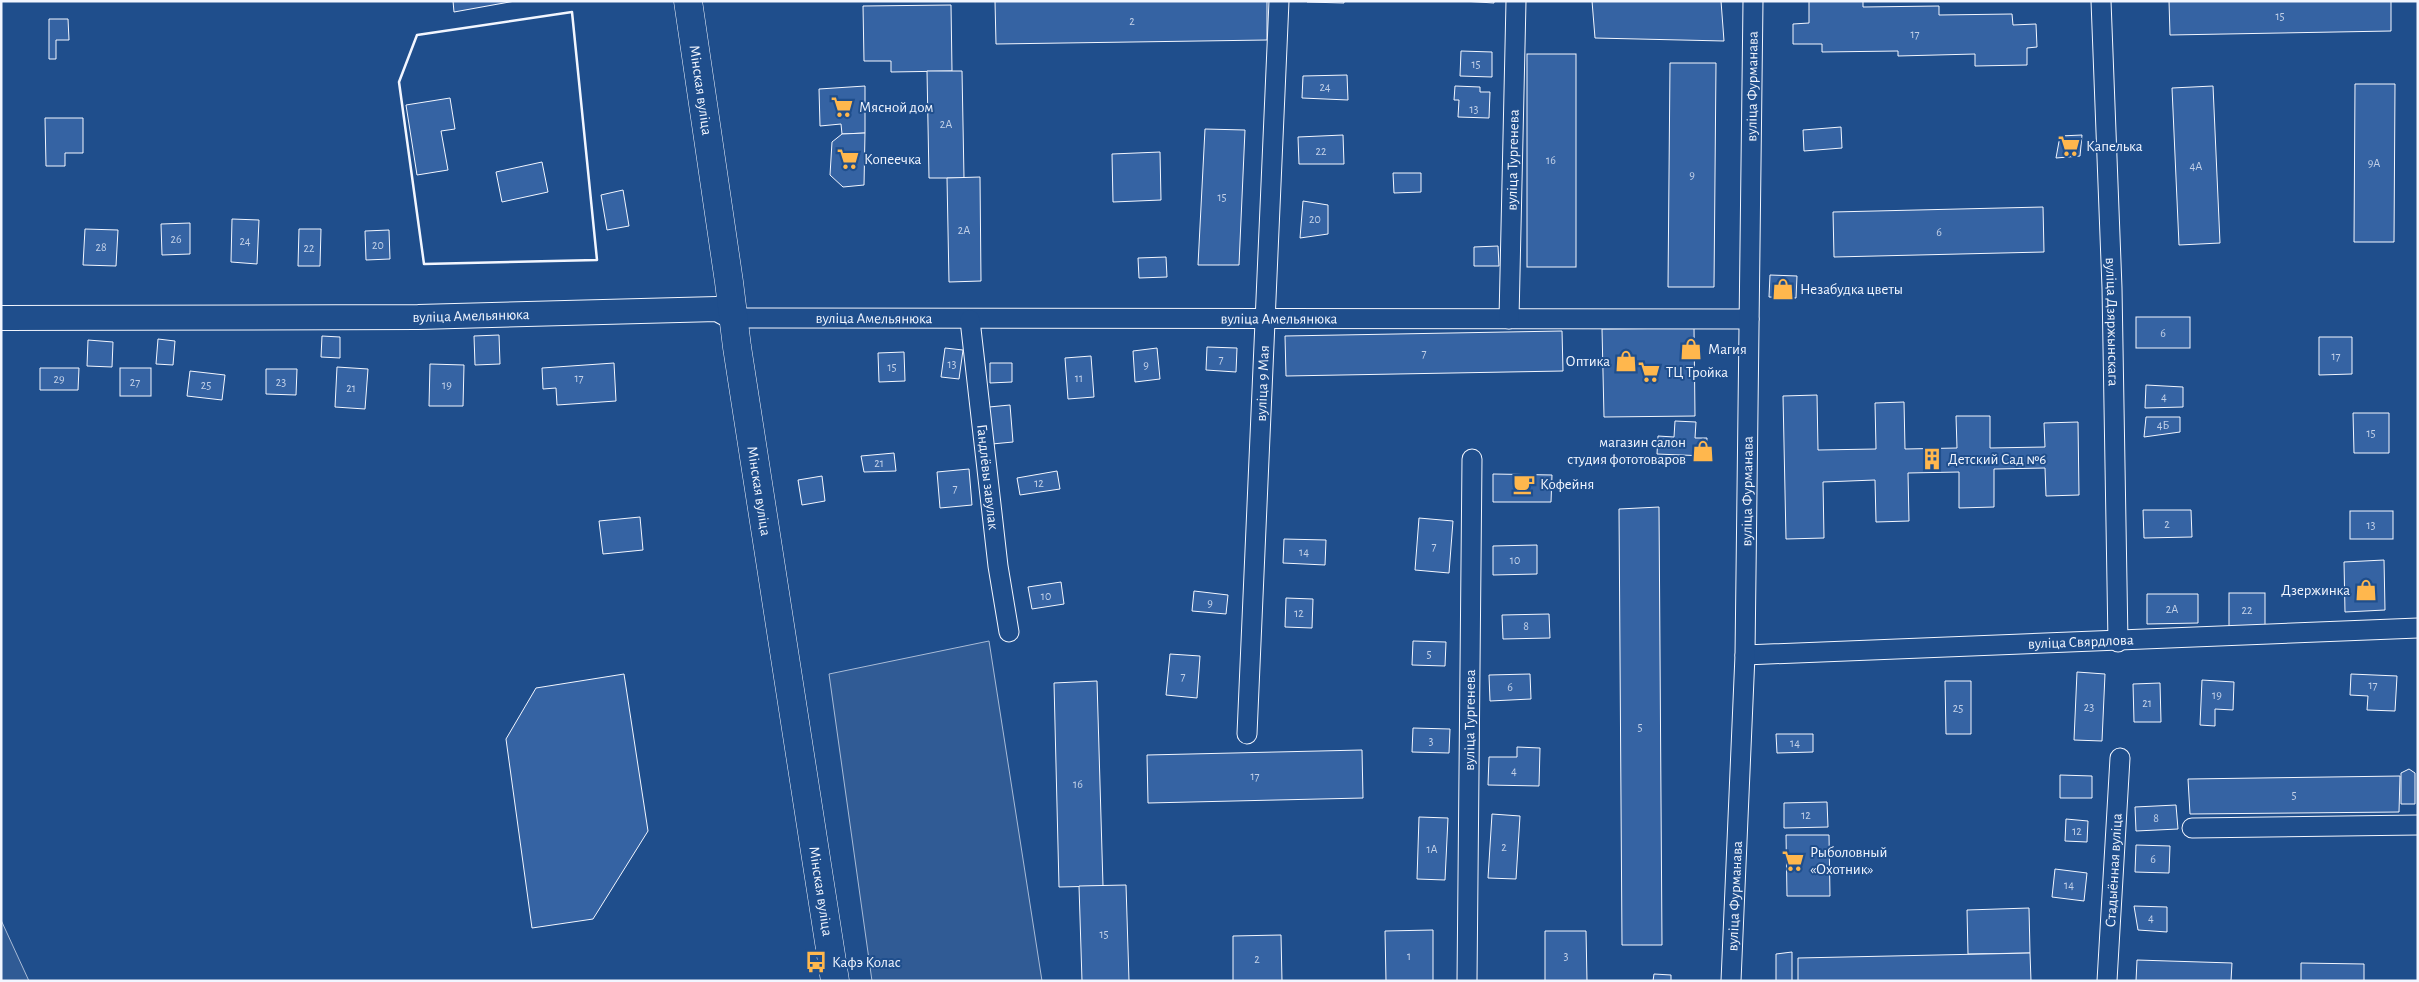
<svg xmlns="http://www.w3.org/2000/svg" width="2419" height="982" font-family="'Alegreya Sans',sans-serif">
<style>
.green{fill:#305b95;stroke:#a8bbd7}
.building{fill:#3563a3;stroke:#f2f6ff}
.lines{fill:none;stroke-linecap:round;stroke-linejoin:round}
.minor-casing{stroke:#f2f6ff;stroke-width:21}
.tertiary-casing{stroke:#f2f6ff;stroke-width:26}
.primary-casing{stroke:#f2f6ff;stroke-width:29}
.minor{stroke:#1f4e8c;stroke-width:19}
.tertiary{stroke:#1f4e8c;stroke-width:24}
.primary{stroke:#1f4e8c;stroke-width:28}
.wall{stroke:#f2f6ff;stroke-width:2.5}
.labels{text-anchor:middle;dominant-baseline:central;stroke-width:4;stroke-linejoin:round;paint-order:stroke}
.number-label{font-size:12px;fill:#c3d1e8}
.street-label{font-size:15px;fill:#f2f6ff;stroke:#1f4e8c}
.poi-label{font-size:15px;fill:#f2f6ff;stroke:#1f4e8c;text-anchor:start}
</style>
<rect width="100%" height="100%" fill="#1f4e8c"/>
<g class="green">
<polygon points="989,641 1042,981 872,981 829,674"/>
<polygon points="1,920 29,981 1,981"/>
</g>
<g class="building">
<polygon points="453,1 515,1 454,12"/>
<polygon points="995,1 1267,1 1267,40 996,44"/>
<polygon points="1307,1 1344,1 1344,3 1307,2"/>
<polygon points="1463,1 1494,1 1494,3"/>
<polygon points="1592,1 1721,1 1724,41 1595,38"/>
<polygon points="1809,1 1863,1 1863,7 1939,6 1939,15 2012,14 2013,25 2036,24 2037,47 2027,48 2027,65 1975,66 1975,54 1898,56 1898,51 1822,52 1822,44 1793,44 1793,24 1809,23"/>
<polygon points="2169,1 2391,1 2391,31 2170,35"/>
<polygon points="951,5 952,71 891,72 891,61 864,61 863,6"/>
<polygon points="49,19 68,19 69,40 56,40 56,59 49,59"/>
<polygon points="1461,51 1492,52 1492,77 1460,76"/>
<rect x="1527" y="54" width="49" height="213"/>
<polygon points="1670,63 1716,63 1714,287 1668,287"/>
<polygon points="927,71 962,71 964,178 929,178"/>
<polygon points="1347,75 1348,100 1302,98 1303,76"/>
<polygon points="2355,84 2395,84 2394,242 2354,242"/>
<polygon points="865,86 865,133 842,134 841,124 820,126 819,89"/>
<polygon points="1455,86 1480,87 1480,92 1490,92 1489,118 1458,117 1459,100 1454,100"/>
<polygon points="2213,86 2220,243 2179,245 2172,88"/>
<polygon points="450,98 455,129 441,131 448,170 417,175 406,105"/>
<polygon points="45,118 83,118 83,153 65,153 65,166 46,166"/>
<polygon points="1841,127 1842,148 1804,151 1803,130"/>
<polygon points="1205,129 1245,130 1239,265 1198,265"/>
<polygon points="865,133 864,185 843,187 830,175 832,142 842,134"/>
<polygon points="1343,135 1344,164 1299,164 1298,137"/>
<polygon points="2082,135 2080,156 2056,158 2060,136"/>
<polygon points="1160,152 1161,200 1113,202 1112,154"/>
<polygon points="542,162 548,192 502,202 496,172"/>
<polygon points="1393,173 1421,173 1421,192 1394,193"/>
<polygon points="980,177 981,281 949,282 947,178"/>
<polygon points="623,190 629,226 607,230 601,195"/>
<polygon points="1303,201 1328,205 1328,234 1300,238"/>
<polygon points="2043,207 2044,252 1834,257 1833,212"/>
<polygon points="232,219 259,220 257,264 231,262"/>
<polygon points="190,223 190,254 162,255 161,224"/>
<polygon points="85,229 118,230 116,266 83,265"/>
<polygon points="299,229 321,229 320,266 298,266"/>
<polygon points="389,230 390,259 366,260 365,231"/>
<polygon points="1498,246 1499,266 1474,266 1474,247"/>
<polygon points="1166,257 1167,277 1139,278 1138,258"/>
<polygon points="1770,275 1797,276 1796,298 1769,297"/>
<rect x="2136" y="317" width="54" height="31"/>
<polygon points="1694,328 1695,416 1604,417 1602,329"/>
<polygon points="1562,331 1563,371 1286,376 1285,336"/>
<polygon points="499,335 500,364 475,365 474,336"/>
<polygon points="322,336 340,337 340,358 321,357"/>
<polygon points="2319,337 2352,337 2352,374 2319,375"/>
<polygon points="158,339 175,341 173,365 156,364"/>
<polygon points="88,340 113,342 112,367 87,366"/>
<polygon points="1207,347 1237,348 1236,372 1206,370"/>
<polygon points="945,348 963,350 959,379 941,377"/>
<polygon points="1157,348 1160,379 1135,382 1133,351"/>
<polygon points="904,352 905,381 879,382 878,353"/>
<polygon points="1091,356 1094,397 1068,399 1065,358"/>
<polygon points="614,363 616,401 557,405 556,388 543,389 542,368"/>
<polygon points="990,363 1012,363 1012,382 990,383"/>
<polygon points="430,364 464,365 463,406 429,406"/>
<polygon points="337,367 368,369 365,409 335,407"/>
<polygon points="40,368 79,368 78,390 40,390"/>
<rect x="120" y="368" width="31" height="28"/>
<polygon points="266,369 297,369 296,395 266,394"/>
<polygon points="190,371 225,375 222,400 187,396"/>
<polygon points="2146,385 2183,387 2183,407 2145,408"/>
<polygon points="1817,395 1818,450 1876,449 1875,403 1904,402 1905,449 1957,448 1956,416 1990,416 1990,448 2045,447 2044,423 2078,422 2079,495 2046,496 2045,468 1994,469 1994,507 1959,508 1959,472 1908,473 1909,521 1876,522 1875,480 1823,482 1824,538 1786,539 1783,396"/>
<polygon points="1010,405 1013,442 992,444 989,407"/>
<polygon points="2353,413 2389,413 2389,453 2354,453"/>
<polygon points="2146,417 2180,417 2180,432 2144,437"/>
<polygon points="1675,421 1696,422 1695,438 1707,438 1706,456 1657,454 1658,436 1674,437"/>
<polygon points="894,453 896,471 864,472 861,456"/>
<polygon points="969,469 972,505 940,508 937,472"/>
<polygon points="1057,471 1060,489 1020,495 1017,478"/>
<polygon points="1493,474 1552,475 1551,502 1493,502"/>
<polygon points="822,476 825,501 802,505 798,480"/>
<polygon points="1659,507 1662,945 1622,945 1619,509"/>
<polygon points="2143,510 2191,510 2192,537 2144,538"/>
<rect x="2350" y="511" width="43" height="28"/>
<polygon points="640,517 643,550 603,554 599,521"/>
<polygon points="1419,518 1453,521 1449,573 1415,570"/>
<polygon points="1284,539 1326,540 1325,565 1283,563"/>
<polygon points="1537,545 1537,574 1493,575 1493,546"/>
<polygon points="2384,560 2385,610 2345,612 2344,562"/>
<polygon points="1061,582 1064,604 1032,609 1028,587"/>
<polygon points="1194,591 1228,595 1226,614 1192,611"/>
<rect x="2229" y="593" width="36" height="34"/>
<polygon points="2147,594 2198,594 2198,623 2147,624"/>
<polygon points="1286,598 1313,599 1312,628 1285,627"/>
<polygon points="1549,614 1550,638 1503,639 1502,615"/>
<polygon points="1413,641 1446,642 1445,666 1412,665"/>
<polygon points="1170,654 1200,656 1197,698 1166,695"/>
<polygon points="2077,672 2105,674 2102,741 2074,740"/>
<polygon points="624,674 648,831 593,919 532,928 506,739 536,688"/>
<polygon points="1530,674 1531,699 1490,701 1489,675"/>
<polygon points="2351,674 2397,676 2395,711 2367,710 2368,696 2350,695"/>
<polygon points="2202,680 2234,682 2233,710 2215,709 2215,726 2200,725"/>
<polygon points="1097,681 1103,886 1059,887 1054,683"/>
<polygon points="1945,681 1971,681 1971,734 1946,734"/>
<polygon points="2160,683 2161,722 2134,722 2133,684"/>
<polygon points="1413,728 1450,729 1449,753 1412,752"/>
<polygon points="1776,734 1813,734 1813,752 1777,753"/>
<polygon points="1517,747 1540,748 1539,786 1488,785 1489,757 1517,757"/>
<polygon points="1362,750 1363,798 1148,803 1147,755"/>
<polygon points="2409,769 2415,773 2415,804 2401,804 2401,773"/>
<polygon points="2060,775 2092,776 2092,798 2060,798"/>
<polygon points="2400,776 2399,812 2190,814 2188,779"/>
<polygon points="1827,802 1828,827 1784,828 1784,803"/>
<polygon points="2176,805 2178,829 2136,831 2135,807"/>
<polygon points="1492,814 1520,816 1516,879 1488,878"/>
<polygon points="1419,817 1448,818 1445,880 1417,879"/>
<polygon points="2066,819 2088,821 2087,842 2065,841"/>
<polygon points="1786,835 1829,835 1830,896 1787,896"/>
<polygon points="2136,845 2170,846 2169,873 2135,872"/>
<polygon points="2055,869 2087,873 2084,901 2052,897"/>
<polygon points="1126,885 1129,981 1082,981 1079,886"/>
<polygon points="2134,906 2167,907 2167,932 2138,930"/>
<polygon points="2029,908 2030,953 1968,954 1967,910"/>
<polygon points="1433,930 1433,981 1386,981 1385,931"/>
<polygon points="1545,931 1586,931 1587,981 1545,981"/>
<polygon points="1281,935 1282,981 1233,981 1233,936"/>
<polygon points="1792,952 1792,981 1776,981 1776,954"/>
<polygon points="2030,953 2031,981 1798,981 1798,958"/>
<polygon points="2137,960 2232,963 2231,981 2136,981"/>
<polygon points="2301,963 2364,964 2364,981 2301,981"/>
<polygon points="1654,974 1671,975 1671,981 1653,981"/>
</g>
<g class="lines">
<g class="minor-casing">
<g id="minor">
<path id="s1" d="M2101,1L2112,288L2118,642"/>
<path id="s2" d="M734,318L1749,319"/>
<path id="s3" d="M1509,319L1516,1"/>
<path id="s4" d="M970,320L998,566L1009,632"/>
<path id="s5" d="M1745,655L2418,628"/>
<path id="s6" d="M1247,734L1279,1"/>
<polyline points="2192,828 2418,825"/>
<path id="s7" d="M1467,981L1472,459"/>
<path id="s8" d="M1731,981L1745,655L1753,1"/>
<path id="s9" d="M2107,981L2120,758"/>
</g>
</g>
<g class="tertiary-casing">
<g id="tertiary">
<path id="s10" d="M1,318L418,317L717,309L734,318"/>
</g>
</g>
<g class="primary-casing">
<g id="primary">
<path id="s11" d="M688,1L729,282L737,347L835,981"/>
</g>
</g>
<use href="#minor" class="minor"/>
<use href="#tertiary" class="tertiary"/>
<use href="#primary" class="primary"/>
<polygon class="wall" points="572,12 597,260 424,264 399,82 417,35"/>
</g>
<defs>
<g id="supermarket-bare" transform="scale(1.725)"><path d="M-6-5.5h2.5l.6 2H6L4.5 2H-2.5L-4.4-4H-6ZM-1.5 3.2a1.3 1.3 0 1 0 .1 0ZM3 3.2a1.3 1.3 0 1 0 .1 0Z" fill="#ffb74d" stroke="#1f4e8c" stroke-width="2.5" paint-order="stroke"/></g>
<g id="shop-bare" transform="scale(1.725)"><path d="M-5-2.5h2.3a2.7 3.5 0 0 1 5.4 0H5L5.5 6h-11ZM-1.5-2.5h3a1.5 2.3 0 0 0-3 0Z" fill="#ffb74d" stroke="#1f4e8c" stroke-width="2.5" paint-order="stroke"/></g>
<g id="building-bare" transform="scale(1.725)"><path d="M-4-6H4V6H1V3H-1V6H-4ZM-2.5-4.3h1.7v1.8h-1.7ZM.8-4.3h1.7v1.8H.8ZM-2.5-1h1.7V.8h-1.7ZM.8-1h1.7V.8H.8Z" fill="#ffb74d" stroke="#1f4e8c" stroke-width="2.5" paint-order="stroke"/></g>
<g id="cafe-bare" transform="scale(1.725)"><path d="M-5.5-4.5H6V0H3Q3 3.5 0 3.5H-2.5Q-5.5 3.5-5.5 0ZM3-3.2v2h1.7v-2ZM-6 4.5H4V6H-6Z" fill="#ffb74d" stroke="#1f4e8c" stroke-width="2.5" paint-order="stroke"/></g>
<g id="bus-bare" transform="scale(1.725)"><path d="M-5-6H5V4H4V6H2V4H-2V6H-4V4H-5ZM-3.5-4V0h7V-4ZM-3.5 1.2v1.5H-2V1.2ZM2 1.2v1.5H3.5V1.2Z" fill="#ffb74d" stroke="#1f4e8c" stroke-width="2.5" paint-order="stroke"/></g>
</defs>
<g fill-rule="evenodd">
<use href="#supermarket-bare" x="842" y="107"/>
<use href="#supermarket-bare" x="2069" y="146"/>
<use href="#supermarket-bare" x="848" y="159"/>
<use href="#shop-bare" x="1783" y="289"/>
<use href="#shop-bare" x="1691" y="349"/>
<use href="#shop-bare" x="1626" y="361"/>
<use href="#supermarket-bare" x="1649" y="372"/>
<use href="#shop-bare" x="1703" y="451"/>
<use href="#building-bare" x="1932" y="459"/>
<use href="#cafe-bare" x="1524" y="484"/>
<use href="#shop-bare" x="2366" y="590"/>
<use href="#supermarket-bare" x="1793" y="861"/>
<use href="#bus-bare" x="816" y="962"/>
</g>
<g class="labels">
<g class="number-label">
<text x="2280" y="16">15</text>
<text x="1132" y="21">2</text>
<text x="1915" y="34">17</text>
<text x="1476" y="64">15</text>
<text x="1325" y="87">24</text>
<text x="1474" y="109">13</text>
<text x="946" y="124">2А</text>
<text x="1321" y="151">22</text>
<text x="1551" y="160">16</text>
<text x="2374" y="163">9А</text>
<text x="2196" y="166">4А</text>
<text x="1692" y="175">9</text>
<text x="1222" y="197">15</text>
<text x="1315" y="219">20</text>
<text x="964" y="230">2А</text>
<text x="1939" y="232">6</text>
<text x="176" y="239">26</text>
<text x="245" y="241">24</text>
<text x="378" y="245">20</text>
<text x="101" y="247">28</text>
<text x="309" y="248">22</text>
<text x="2163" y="333">6</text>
<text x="1424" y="353">7</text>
<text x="2336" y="356">17</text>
<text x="1221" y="359">7</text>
<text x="952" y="364">13</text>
<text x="1146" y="365">9</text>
<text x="892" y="367">15</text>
<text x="579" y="378">17</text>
<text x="1079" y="378">11</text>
<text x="59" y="379">29</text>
<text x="135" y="382">27</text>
<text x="281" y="382">23</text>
<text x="206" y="385">25</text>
<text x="447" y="385">19</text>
<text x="351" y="388">21</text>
<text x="2164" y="397">4</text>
<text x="2163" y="425">4Б</text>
<text x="2371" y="433">15</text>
<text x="879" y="463">21</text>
<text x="1039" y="483">12</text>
<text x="955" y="488">7</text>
<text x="2167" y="524">2</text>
<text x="2371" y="525">13</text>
<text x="1434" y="546">7</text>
<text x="1304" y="552">14</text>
<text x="1515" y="560">10</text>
<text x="1046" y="596">10</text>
<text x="1210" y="603">9</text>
<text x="2172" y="609">2А</text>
<text x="2247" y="610">22</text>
<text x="1299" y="613">12</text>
<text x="1526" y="626">8</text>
<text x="1429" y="654">5</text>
<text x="1183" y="676">7</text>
<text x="2373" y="685">17</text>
<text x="1510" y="687">6</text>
<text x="2217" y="695">19</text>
<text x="2147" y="703">21</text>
<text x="2089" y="707">23</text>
<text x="1958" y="708">25</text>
<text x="1640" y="727">5</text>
<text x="1431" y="741">3</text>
<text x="1795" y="743">14</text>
<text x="1514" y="771">4</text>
<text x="1255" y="776">17</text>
<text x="1078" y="784">16</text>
<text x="2294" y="795">5</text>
<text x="1806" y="815">12</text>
<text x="2156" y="818">8</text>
<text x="2077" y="831">12</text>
<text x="1504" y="847">2</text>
<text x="1432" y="849">1А</text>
<text x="2153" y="859">6</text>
<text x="2069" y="885">14</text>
<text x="2151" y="918">4</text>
<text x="1104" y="934">15</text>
<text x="1409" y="956">1</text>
<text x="1566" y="956">3</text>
<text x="1257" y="959">2</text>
</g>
<g class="street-label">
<text stroke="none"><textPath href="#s8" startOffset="895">вуліца Фурманава</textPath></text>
<text stroke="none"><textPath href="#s11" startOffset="90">Мінская вуліца</textPath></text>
<text stroke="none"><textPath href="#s3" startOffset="159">вуліца Тургенева</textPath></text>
<text stroke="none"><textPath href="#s10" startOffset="470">вуліца Амельянюка</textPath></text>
<text stroke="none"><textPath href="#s2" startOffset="140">вуліца Амельянюка</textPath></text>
<text stroke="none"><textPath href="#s2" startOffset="545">вуліца Амельянюка</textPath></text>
<text stroke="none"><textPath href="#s1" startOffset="321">вуліца Дзяржынскага</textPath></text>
<text stroke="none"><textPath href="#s6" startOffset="351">вуліца 9 Мая</textPath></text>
<text stroke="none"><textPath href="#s4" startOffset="158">Гандлёвы завулак</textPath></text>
<text stroke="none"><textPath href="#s11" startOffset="495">Мінская вуліца</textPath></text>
<text stroke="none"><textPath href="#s8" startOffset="490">вуліца Фурманава</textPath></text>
<text stroke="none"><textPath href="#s5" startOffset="336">вуліца Свярдлова</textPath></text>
<text stroke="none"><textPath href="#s7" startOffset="261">вуліца Тургенева</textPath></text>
<text stroke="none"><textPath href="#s9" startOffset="111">Стадыённая вуліца</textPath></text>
<text stroke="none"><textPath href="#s11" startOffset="900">Мінская вуліца</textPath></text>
<text stroke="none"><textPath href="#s8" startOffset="85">вуліца Фурманава</textPath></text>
</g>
<g class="poi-label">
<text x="859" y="107">Мясной дом</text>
<text x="2086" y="146">Капелька</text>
<text x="864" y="159">Копеечка</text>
<text x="1800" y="289">Незабудка цветы</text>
<text x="1708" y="349">Магия</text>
<text x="1610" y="361" text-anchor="end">Оптика</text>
<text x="1666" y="372">ТЦ Тройка</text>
<text x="1686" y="442" text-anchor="end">магазин салон<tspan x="1686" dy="17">студия фототоваров</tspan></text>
<text x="1948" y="459">Детский Сад №6</text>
<text x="1540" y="484">Кофейня</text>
<text x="2350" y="590" text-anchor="end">Дзержинка</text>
<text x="1810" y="852">Рыболовный<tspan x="1810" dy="17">«Охотник»</tspan></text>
<text x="832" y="962">Кафэ Колас</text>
</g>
</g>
<rect width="2419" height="982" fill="none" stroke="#f2f6ff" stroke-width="5"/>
</svg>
